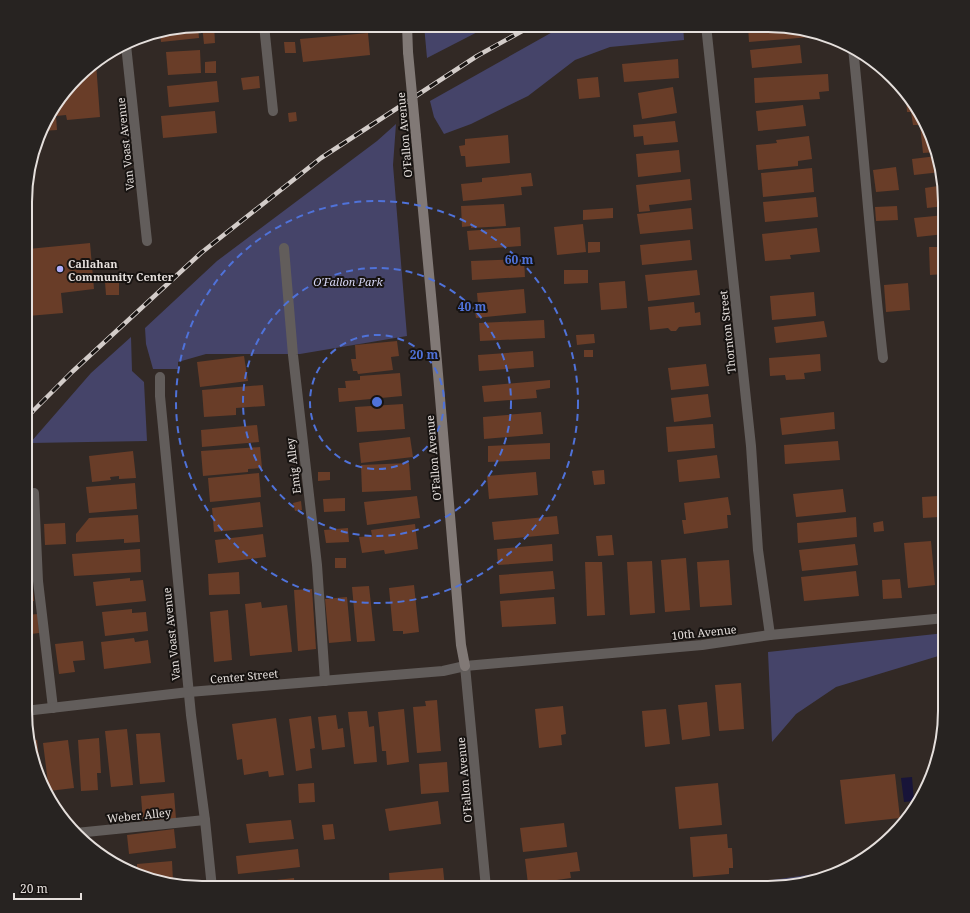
<svg xmlns="http://www.w3.org/2000/svg" width="970" height="913" font-family="'Noto Serif',serif">
<style>
.green{fill:#454469}
.water{fill:#181439}
.building{fill:#693d28}
.lines{fill:none;stroke-linecap:round;stroke-linejoin:round}
.lane{stroke:#625d5b;stroke-width:10}
.street{stroke:#625d5b;stroke-width:10}
.secondary{stroke:#817976;stroke-width:10}
.rail-casing{stroke:#d3ccc9;stroke-width:4.5}
.rail{stroke:#171311;stroke-width:3;stroke-dasharray:9;stroke-linecap:butt}
.secondary-bridge{stroke:#817976;stroke-width:10}
.ring{fill:none;stroke:#4f72d9;stroke-width:2;stroke-dasharray:7 5}
.poi-dot{fill:#afaefa;stroke:#171311;stroke-width:1.5}
.labels{text-anchor:middle;dominant-baseline:central;stroke-width:4;stroke-linejoin:round;paint-order:stroke}
.street-label{font-size:11px;fill:#e5dfdc;stroke:#171311}
.poi-label{font-size:11px;font-weight:bold;fill:#e5dfdc;stroke:#171311;text-anchor:start}
.park-label{font-size:11px;font-style:italic;fill:#d7d7f5;stroke:#171311}
.rim{fill:none;stroke:#e5dfdc;stroke-width:2}
.centre{fill:#4f72d9;stroke:#171311;stroke-width:2}
.ring-label{font-size:12px;text-anchor:middle;font-weight:bold;fill:#4f72d9;stroke:#171311;stroke-width:4;stroke-linejoin:round;paint-order:stroke}
</style>
<rect width="100%" height="100%" fill="#322925"/>
<g class="green">
<polygon points="424,25 491,25 427,58"/>
<polygon points="565,25 683,25 684,40 610,47 575,60 528,96 471,124 444,134 434,117 430,101"/>
<polygon points="396,124 393,165 407,336 300,354 206,354 178,362 178,369 153,369 146,344 145,328 217,261 377,141"/>
<polygon points="131,337 132,371 144,382 147,441 30,443 91,373"/>
<polygon points="945,633 945,654 836,687 796,714 772,742 768,652"/>
<polygon points="842,870 836,875 780,888 717,888"/>
</g>
<polygon class="water" points="912,777 914,801 904,802 901,778"/>
<g class="building">
<polygon points="202,25 214,25 215,43 204,44"/>
<polygon points="296,25 351,25 351,26 297,32"/>
<polygon points="748,25 780,25 811,34 811,37 749,42"/>
<polygon points="198,26 199,38 161,42 160,32"/>
<polygon points="368,33 370,55 303,62 300,39"/>
<polygon points="284,42 295,42 296,53 285,53"/>
<polygon points="800,45 802,63 752,68 750,50"/>
<polygon points="200,50 201,73 168,75 166,52"/>
<polygon points="678,59 679,78 624,82 622,64"/>
<polygon points="216,61 216,73 205,73 205,62"/>
<polygon points="96,63 100,117 67,120 66,115 56,116 57,130 42,131 49,114 85,69"/>
<polygon points="828,74 829,91 819,92 820,99 755,103 754,78"/>
<polygon points="259,76 260,88 243,90 241,78"/>
<polygon points="598,77 600,97 579,99 577,79"/>
<polygon points="217,81 219,102 169,107 167,86"/>
<polygon points="673,87 677,113 642,119 638,93"/>
<polygon points="906,96 908,96 932,134 936,152 923,153 920,125 913,125 911,112 907,112"/>
<polygon points="803,105 806,126 758,131 756,111"/>
<polygon points="215,111 217,133 163,138 161,116"/>
<polygon points="296,112 297,121 289,122 288,113"/>
<polygon points="675,121 678,142 644,145 643,136 634,137 633,125"/>
<polygon points="508,135 510,163 466,167 465,156 461,156 459,146 465,145 465,139"/>
<polygon points="809,136 812,159 798,161 798,166 758,170 756,145 777,143 776,140"/>
<polygon points="679,150 681,172 638,177 636,154"/>
<polygon points="937,156 941,172 914,175 912,159"/>
<polygon points="896,167 899,190 876,192 873,170"/>
<polygon points="812,168 814,192 763,197 761,173"/>
<polygon points="531,173 533,186 521,187 522,195 463,201 461,184 482,182 482,178"/>
<polygon points="690,179 692,200 649,205 650,211 639,212 636,185"/>
<polygon points="944,185 945,206 927,208 925,188"/>
<polygon points="816,197 818,217 765,222 763,202"/>
<polygon points="504,204 506,226 471,228 471,226 462,227 461,206"/>
<polygon points="897,206 898,220 876,221 875,207"/>
<polygon points="613,208 613,218 583,220 583,210"/>
<polygon points="691,208 693,229 640,234 637,214"/>
<polygon points="945,215 945,234 917,237 914,218"/>
<polygon points="583,224 586,252 557,255 554,227"/>
<polygon points="520,227 521,246 469,250 467,231"/>
<polygon points="817,228 820,252 790,255 791,259 765,261 762,234"/>
<polygon points="690,240 692,260 642,265 640,245"/>
<polygon points="588,242 600,242 600,252 588,253"/>
<polygon points="90,243 94,289 61,293 63,313 28,316 28,249"/>
<polygon points="929,247 945,247 945,274 930,275"/>
<polygon points="524,259 525,277 472,280 471,261"/>
<polygon points="564,270 588,270 588,283 564,284"/>
<polygon points="697,270 700,295 648,301 645,275"/>
<polygon points="119,281 119,295 106,295 105,282"/>
<polygon points="625,281 627,308 601,310 599,283"/>
<polygon points="908,283 910,310 886,312 884,285"/>
<polygon points="524,289 526,313 476,318 474,305 478,304 477,293"/>
<polygon points="814,292 816,316 772,320 770,296"/>
<polygon points="694,302 695,313 700,312 701,325 679,327 676,331 671,331 668,328 650,330 648,307"/>
<polygon points="945,309 945,336 942,336 938,310"/>
<polygon points="544,320 545,338 480,341 479,323"/>
<polygon points="824,321 827,337 776,343 774,327"/>
<polygon points="594,334 595,343 577,345 576,335"/>
<polygon points="397,341 399,356 391,357 393,370 358,374 357,371 353,371 351,359 356,359 355,345"/>
<rect x="584" y="350" width="9" height="7"/>
<polygon points="533,351 534,367 479,371 478,355"/>
<polygon points="820,354 821,371 804,373 805,379 786,380 785,375 770,376 769,358"/>
<polygon points="244,356 248,381 200,387 197,362"/>
<polygon points="706,364 709,386 671,390 668,368"/>
<polygon points="400,373 402,396 339,402 338,388 346,388 345,381 360,380 360,376"/>
<polygon points="550,380 550,388 536,390 537,398 484,402 482,386"/>
<polygon points="263,385 265,406 236,408 236,415 204,417 202,390"/>
<polygon points="708,394 711,417 674,422 671,398"/>
<polygon points="403,404 405,429 357,432 355,407"/>
<polygon points="541,412 543,434 484,439 483,417"/>
<polygon points="834,412 835,429 782,435 780,418"/>
<polygon points="713,424 715,448 668,452 666,427"/>
<polygon points="257,425 259,442 202,447 201,430"/>
<polygon points="410,437 413,457 361,463 359,443"/>
<polygon points="838,441 840,460 785,464 784,445"/>
<polygon points="550,443 550,459 488,462 488,446"/>
<polygon points="260,447 262,468 248,469 248,472 203,476 201,451"/>
<polygon points="133,451 136,478 119,479 119,476 110,477 111,480 92,482 89,456"/>
<polygon points="717,455 720,478 679,482 677,460"/>
<polygon points="409,463 411,490 362,492 361,465"/>
<polygon points="604,470 605,484 594,485 592,471"/>
<polygon points="318,472 330,472 330,480 318,481"/>
<polygon points="536,472 538,495 489,499 487,476"/>
<polygon points="259,473 261,497 210,502 208,478"/>
<polygon points="135,483 137,509 89,513 86,487"/>
<polygon points="843,489 846,512 796,517 793,494"/>
<polygon points="417,496 420,518 367,525 364,502"/>
<polygon points="938,496 939,517 923,518 922,497"/>
<polygon points="728,497 731,515 727,515 728,528 684,534 682,520 686,520 684,503"/>
<polygon points="345,498 345,511 324,512 323,499"/>
<polygon points="301,501 302,510 295,511 293,503"/>
<polygon points="260,502 263,527 214,532 212,508"/>
<polygon points="27,510 28,510 33,560 30,561 34,601 26,602"/>
<polygon points="138,515 140,542 124,543 124,539 76,542 76,534 89,518"/>
<polygon points="557,516 559,534 494,540 492,522"/>
<polygon points="856,517 857,537 798,543 797,523"/>
<polygon points="883,521 884,531 874,532 873,523"/>
<polygon points="65,523 66,544 45,545 44,524"/>
<polygon points="415,524 418,549 385,554 384,550 362,553 359,537 372,536 371,530"/>
<polygon points="348,528 349,542 326,543 324,530"/>
<polygon points="263,534 266,557 218,563 215,540"/>
<polygon points="612,535 614,555 598,556 596,536"/>
<polygon points="945,540 945,564 944,564 941,541"/>
<polygon points="931,541 935,585 908,588 904,543"/>
<polygon points="552,544 553,561 498,565 497,549"/>
<polygon points="855,544 858,565 802,571 799,550"/>
<polygon points="140,549 141,572 74,576 72,554"/>
<rect x="335" y="558" width="11" height="10"/>
<polygon points="686,558 690,610 665,612 661,560"/>
<polygon points="729,560 732,605 700,607 697,562"/>
<polygon points="652,561 655,613 630,615 627,562"/>
<polygon points="585,562 602,562 605,615 587,616"/>
<polygon points="553,571 555,589 500,594 499,575"/>
<polygon points="856,571 859,596 804,601 801,577"/>
<polygon points="239,572 240,594 209,595 208,574"/>
<polygon points="130,578 130,581 143,580 146,601 96,606 93,582"/>
<polygon points="900,579 902,598 883,599 882,580"/>
<polygon points="414,585 419,632 403,634 403,631 393,631 389,588"/>
<polygon points="369,586 375,641 357,642 352,587"/>
<polygon points="312,589 316,649 298,651 294,590"/>
<polygon points="347,597 351,641 329,643 325,599"/>
<polygon points="554,597 556,624 502,627 500,601"/>
<polygon points="261,602 262,608 287,605 292,652 250,656 245,604"/>
<polygon points="132,609 132,613 146,612 148,631 105,636 102,612"/>
<polygon points="228,610 232,660 214,662 210,612"/>
<polygon points="38,614 39,633 31,634 33,658 29,658 30,672 26,672 26,615"/>
<polygon points="134,638 135,642 148,640 151,663 104,669 101,642"/>
<polygon points="83,641 85,660 73,661 75,672 59,674 55,644"/>
<polygon points="741,683 744,729 719,731 715,685"/>
<polygon points="437,700 441,751 417,753 413,707 426,706 425,701"/>
<polygon points="707,702 710,736 682,740 678,705"/>
<polygon points="563,706 566,734 561,735 562,745 539,748 535,709"/>
<polygon points="404,709 409,762 387,765 386,751 382,751 378,712"/>
<polygon points="666,709 670,744 645,747 642,711"/>
<polygon points="367,711 369,727 374,726 377,762 354,764 348,712"/>
<polygon points="336,715 338,729 343,728 345,747 322,750 318,717"/>
<polygon points="311,716 315,748 310,749 312,768 296,771 289,719"/>
<polygon points="276,718 284,775 269,777 268,771 244,775 242,759 237,760 232,724"/>
<polygon points="127,729 133,785 111,787 105,731"/>
<polygon points="160,733 165,782 140,784 136,734"/>
<polygon points="99,738 101,773 97,773 98,790 81,791 78,740"/>
<polygon points="37,740 42,785 38,779 30,741"/>
<polygon points="68,740 74,788 49,791 43,743"/>
<polygon points="447,762 449,792 421,794 419,764"/>
<polygon points="895,774 900,818 845,824 840,780"/>
<polygon points="314,783 315,802 299,803 298,784"/>
<polygon points="718,783 722,825 679,829 675,787"/>
<polygon points="174,793 176,819 143,822 141,796"/>
<polygon points="438,801 441,824 389,831 385,809"/>
<polygon points="291,820 294,839 249,843 246,824"/>
<polygon points="564,823 567,847 523,852 520,828"/>
<polygon points="333,824 335,839 324,840 322,825"/>
<polygon points="174,829 176,848 129,854 127,835"/>
<polygon points="727,834 728,848 732,848 733,862 733,868 729,868 729,874 693,877 690,837"/>
<polygon points="298,849 300,867 238,874 236,856"/>
<polygon points="577,852 580,871 570,872 571,878 528,884 525,859"/>
<polygon points="172,861 173,881 137,873 137,864"/>
<polygon points="443,868 445,888 390,888 389,873"/>
<polygon points="294,878 295,888 250,888 250,883"/>
</g>
<g class="lines">
<g class="lane">
<polyline points="264,25 273,111"/>
<path d="M853,48C864,151 871,255 883,358"/>
<polyline points="284,248 293,355 317,565 325,681"/>
<polyline points="34,493 38,581 53,708"/>
<polyline points="76,833 205,820"/>
</g>
<g class="street">
<polyline points="706,25 751,446 758,550 770,635"/>
<polyline points="126,45 147,241"/>
<polyline points="160,377 160,396 191,715 205,820 212,888"/>
<polyline points="465,666 486,888"/>
<polyline points="25,711 189,692 443,671 465,666 702,645 770,635 945,618"/>
</g>
<g class="secondary">
<polyline points="407,25 408,52"/>
<polyline points="416,136 434,327 461,645 465,666"/>
</g>
<g class="rail-casing">
<polyline id="rail" points="27,417 72,372 201,253 321,158 477,56 533,25"/>
</g>
<use href="#rail" class="rail"/>
<polyline class="secondary-bridge" points="408,52 416,136"/>
</g>
<g class="ring">
<circle cx="377" cy="402" r="67"/>
<circle cx="377" cy="402" r="134"/>
<circle cx="377" cy="402" r="201"/>
</g>
<circle class="poi-dot" cx="60" cy="269" r="4"/>
<g class="labels">
<g class="street-label">
<text transform="translate(404 135) rotate(-95)">O’Fallon Avenue</text>
<text transform="translate(125 144) rotate(-96)">Van Voast Avenue</text>
<text transform="translate(727 332) rotate(-96)">Thornton Street</text>
<text transform="translate(433 458) rotate(-95)">O’Fallon Avenue</text>
<text transform="translate(293 466) rotate(-97)">Emig Alley</text>
<text transform="translate(704 632) rotate(-6)">10th Avenue</text>
<text transform="translate(171 634) rotate(-96)">Van Voast Avenue</text>
<text transform="translate(244 676) rotate(-5)">Center Street</text>
<text transform="translate(464 780) rotate(-95)">O’Fallon Avenue</text>
<text transform="translate(139 815) rotate(-6)">Weber Alley</text>
</g>
<g class="poi-label">
<text x="68" y="263">Callahan<tspan x="68" dy="13">Community Center</tspan></text>
</g>
<g class="park-label">
<text x="348" y="281">O'Fallon Park</text>
</g>
</g>
<path d="M0 0H970V913H0ZM202 32H768A170 170 0 0 1 938 202V711A170 170 0 0 1 768 881H202A170 170 0 0 1 32 711V202A170 170 0 0 1 202 32Z" fill="#272321" fill-rule="evenodd"/>
<path class="rim" d="M202 32H768A170 170 0 0 1 938 202V711A170 170 0 0 1 768 881H202A170 170 0 0 1 32 711V202A170 170 0 0 1 202 32Z"/>
<circle cx="377" cy="402" r="6" class="centre"/>
<g class="ring-label">
<text x="519" y="264">60 m</text>
<text x="472" y="311">40 m</text>
<text x="424" y="359">20 m</text>
</g>
<path d="M14 893v6h67v-6" fill="none" stroke="#e5dfdc" stroke-width="2"/>
<text x="20" y="893" font-size="12" fill="#e5dfdc" stroke="#171311" stroke-width="3" paint-order="stroke">20 m</text>
</svg>
